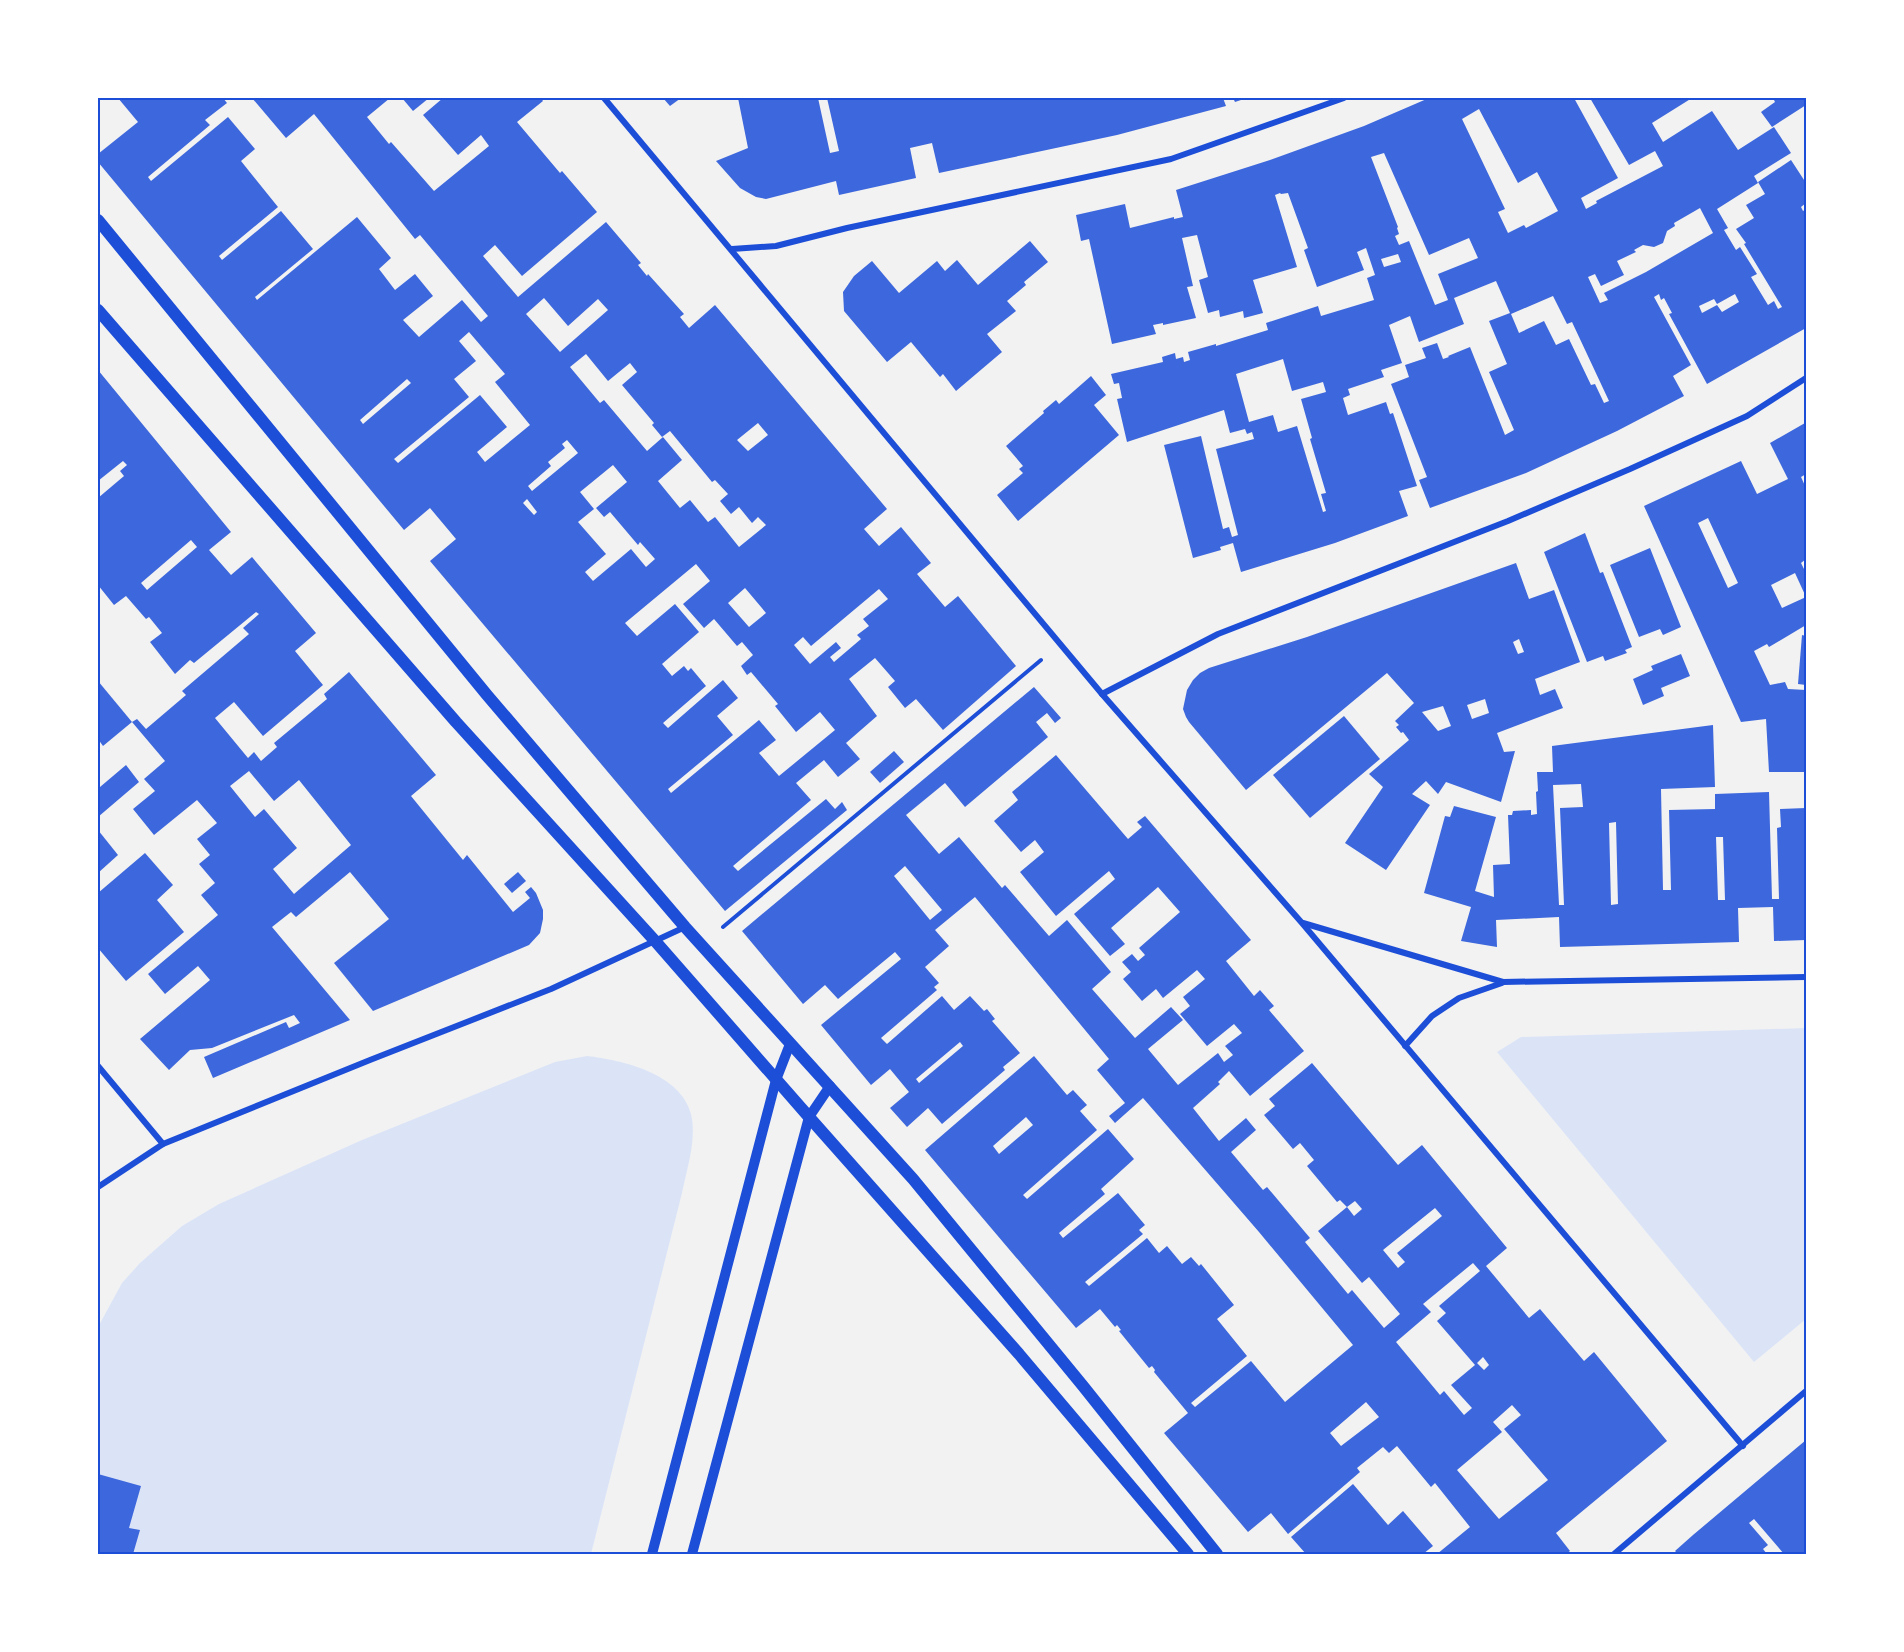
<svg xmlns="http://www.w3.org/2000/svg" width="1904" height="1652" font-family="'Fira Sans',sans-serif">
<style>
.green{fill:#dbe4f7}
.building{fill:#3d67dc;fill-rule:evenodd}
.lines{fill:none;stroke-linecap:round;stroke-linejoin:round}
.path{stroke:#1d4ed8;stroke-width:4}
.minor{stroke:#1d4ed8;stroke-width:6}
.tertiary{stroke:#1d4ed8;stroke-width:10}
.secondary{stroke:#1d4ed8;stroke-width:12}
.neatline{fill:none;stroke:#1d4ed8;stroke-width:2}
</style>
<rect width="100%" height="100%" fill="#f2f2f2"/>
<g class="green">
<polygon points="1806,1028 1806,1319 1754,1362 1497,1052 1521,1037"/>
<path d="M587,1056C623,1060 681,1074 691,1114C697,1139 687,1168 682,1193L591,1554H98V1327L122,1283L140,1263L182,1226L219,1204L362,1140L555,1062Z"/>
</g>
<g class="building">
<path d="M118,98H223L227,103L205,120L210,125L148,177L151,181L228,117L255,149L241,161L278,207L219,256L222,260L281,211L313,249L255,297L257,300L357,217L391,258L379,269L395,290L415,274L433,296L403,320L419,337L462,300L481,322L488,316L420,235L415,239L314,114L286,138L252,98H390L367,117L389,144L391,142L434,191L489,146L481,135L458,155L423,115L443,98H541L543,101L517,122L560,173L562,171L597,212L522,276L495,245L483,256L518,297L606,222L641,263L638,265L647,276L648,274L684,314L680,317L689,328L715,305L887,509L864,529L879,546L901,527L931,563L917,574L945,607L958,596L1016,666L943,730L916,699L905,708L888,687L895,681L875,658L849,679L877,716L846,743L860,759L838,777L824,760L796,783L811,800L733,866L738,871L826,799L835,809L842,802L847,810L725,911L430,561L456,539L430,508L404,530L98,162V154L138,122ZM544,298L568,326L598,299L608,310L560,352L526,314ZM469,332L505,374L495,382L530,425L485,462L477,452L507,427L480,395L398,463L394,459L469,397L454,379L476,361L459,341ZM586,354L608,381L630,363L637,372L622,385L654,423L652,425L662,437L670,431L712,482L715,480L728,494L720,501L731,514L739,507L752,523L758,517L766,525L739,547L715,517L708,522L690,500L680,508L658,481L682,460L663,437L647,451L604,400L600,403L570,367ZM407,379L411,383L363,424L360,420ZM758,423L768,435L748,451L737,440ZM567,440L578,453L532,491L528,486L551,466L548,462L565,448L562,444ZM613,465L627,482L596,508L604,517L610,512L638,545L640,542L655,559L646,567L631,549L593,581L585,572L606,554L578,522L594,509L580,492ZM527,499L537,512L534,515L523,503ZM696,564L710,581L683,604L704,628L714,619L737,646L742,642L753,655L741,666L747,675L751,672L778,704L775,706L796,732L820,712L835,730L779,776L759,753L776,740L759,720L671,793L668,789L733,735L717,716L738,698L723,680L668,728L663,723L706,686L691,668L688,671L684,666L672,676L662,664L699,632L675,604L637,636L625,623ZM745,588L766,613L749,627L728,603ZM879,589L888,599L863,619L869,626L857,635L861,639L834,662L830,657L841,648L836,642L810,664L794,645L803,637L811,646Z"/>
<polygon points="402,98 429,98 413,111"/>
<polygon points="663,98 681,98 670,106"/>
<polygon points="738,98 818,98 830,153 839,151 827,98 1223,98 1226,106 1117,135 939,173 932,143 910,148 916,178 839,195 836,181 766,199 756,197 740,188 716,161 748,148"/>
<polygon points="1233,98 1247,98 1235,102"/>
<path d="M1429,98H1574L1618,178L1581,198L1586,209L1597,203L1596,201L1663,166L1655,151L1629,165L1590,98H1692L1652,123L1663,142L1712,111L1738,150L1774,127L1791,153L1754,176L1758,183L1717,209L1728,228L1724,230L1736,250L1740,247L1757,274L1751,277L1768,305L1774,301L1778,309L1782,307L1744,244L1746,243L1736,229L1754,218L1746,205L1765,194L1758,182L1791,160L1806,183V203L1801,207L1803,211L1806,209V328L1707,384L1669,314L1672,313L1664,298L1661,300L1659,294L1654,297L1691,365L1673,376L1684,396L1617,431L1526,473L1430,508L1419,480L1427,477L1391,384L1409,377L1405,365L1426,358L1422,348L1437,343L1443,359L1449,357L1448,356L1470,347L1505,435L1514,430L1489,372L1507,364L1489,321L1510,313L1496,281L1454,298L1464,324L1419,342L1410,316L1389,325L1402,363L1381,370L1384,377L1348,389L1350,395L1343,398L1348,415L1386,402L1390,414L1393,413L1417,486L1399,491L1408,516L1335,543L1241,572L1233,543L1220,547L1221,550L1193,558L1164,445L1201,436L1223,529L1229,527L1232,537L1238,535L1216,449L1254,439L1252,432L1247,434L1245,429L1230,433L1224,410L1127,442L1117,399L1122,398L1119,383L1114,384L1111,374L1163,362L1162,357L1175,353L1176,359L1183,357L1184,362L1190,360L1188,352L1216,344V346L1268,330L1266,323L1318,306L1321,316L1374,300L1367,278L1375,275L1366,248L1357,252L1364,270L1317,287L1304,250L1308,248L1288,193L1281,194L1280,193L1275,195L1297,267L1253,280L1263,313L1244,318L1243,311L1220,317L1219,310L1208,313L1199,280L1208,277L1197,235L1182,238L1193,286L1187,287L1196,318L1163,325V323L1153,325L1156,334L1112,344L1089,239L1081,241L1076,215L1125,204L1130,228L1174,217V219L1183,217L1176,190L1270,160L1364,126ZM1479,109L1518,183L1537,172L1558,211L1526,228L1524,225L1508,233L1498,212L1505,209L1462,119ZM1384,153L1429,255L1469,238L1478,258L1438,274L1448,300L1435,305L1409,241L1399,245L1395,236L1399,234L1397,228L1398,227L1371,157ZM1700,208L1713,233L1646,272L1604,293L1608,300L1600,303L1588,277L1595,274L1601,286L1624,275L1617,261L1636,252L1634,250L1643,245L1654,247L1663,243L1667,231L1675,226L1674,223ZM1398,254L1401,262L1384,267L1381,259ZM1735,294L1739,302L1722,312L1717,305L1702,313L1699,306L1714,299L1717,304ZM1553,296L1567,324L1572,322L1609,401L1604,403L1595,384L1591,385L1569,339L1556,345L1544,321L1519,333L1511,314ZM1283,359L1292,391L1323,382L1326,392L1301,399L1312,438L1310,439L1326,493L1321,494L1326,511L1323,512L1297,426L1278,432L1273,415L1249,422L1236,374Z"/>
<polygon points="1773,98 1806,98 1806,105 1772,127 1761,112 1775,102"/>
<polygon points="1030,241 1048,262 1024,282 1026,285 1007,301 1016,311 987,334 1002,352 956,391 943,374 940,377 911,342 887,362 844,311 843,292 854,276 872,261 899,293 937,261 945,271 957,260 978,285"/>
<path d="M98,370L231,532L209,550L231,575L252,557L316,633L295,651L323,685L263,736L234,702L215,718L248,758L254,752L261,761L277,747L274,743L327,699L324,694L349,672L436,775L411,796L463,860L467,855L513,912L530,898L525,892L531,887L536,893L543,910V919L540,933L529,945L373,1011L334,963L389,919L350,872L296,917L291,912L272,927L350,1020L213,1078L204,1057L286,1022L289,1028L300,1023L294,1015L212,1048L190,1050L169,1070L140,1039L210,980L198,966L165,994L148,974L218,915L201,895L215,883L199,864L210,855L197,839L217,823L197,800L154,835L133,809L155,791L144,779L165,761L132,722L137,719L146,729L186,695L182,691L249,634L243,628L259,614L256,612L194,663L190,660L175,674L150,642L162,633L149,617L146,619L126,596L114,605L98,585V498L124,476L120,471L127,465L123,461L98,481ZM191,540L197,547L147,590L141,583ZM249,771L274,801L299,780L351,845L294,894L273,869L297,848L264,809L255,817L230,786Z"/>
<polygon points="1091,376 1106,395 1094,405 1119,435 1018,521 997,495 1023,473 1019,469 1023,466 1006,446 1044,413 1043,411 1056,400 1059,404"/>
<path d="M1805,423L1806,426V474L1801,477L1806,488V559L1801,563L1806,573V625L1769,647L1767,644L1754,651L1770,685L1785,682L1788,689L1806,690V772H1769L1766,719L1741,722L1644,506L1741,461L1757,494L1788,479L1770,443ZM1708,518L1738,583L1728,588L1698,523ZM1795,573L1806,597L1782,608L1771,585Z"/>
<polygon points="1585,533 1600,573 1603,572 1632,647 1625,650 1627,653 1605,661 1603,656 1587,662 1544,552"/>
<polygon points="1650,548 1681,627 1663,635 1660,629 1639,637 1610,565"/>
<path d="M1516,563L1529,599L1554,590L1580,662L1535,679L1540,695L1555,689L1563,708L1497,733L1504,752L1515,751L1501,802L1446,782L1438,794L1426,781L1412,794L1430,805L1386,870L1345,843L1383,787L1369,774L1409,740L1403,732L1401,733L1396,727L1399,725L1395,721L1414,703L1387,673L1246,790L1189,722L1186,717L1183,709L1187,690L1193,680L1200,673L1209,668L1307,637ZM1519,639L1524,652L1518,654L1513,642ZM1485,699L1489,713L1472,719L1467,705ZM1443,706L1451,726L1438,731L1422,712Z"/>
<polygon points="1802,635 1806,636 1806,685 1798,684"/>
<polygon points="1681,654 1690,676 1661,688 1664,696 1643,705 1633,679 1653,670 1651,666"/>
<polygon points="98,681 132,722 103,746 98,739"/>
<path d="M1034,687L1061,718L1055,723L1047,713L1036,722L1048,737L965,807L945,783L906,815L939,854L959,837L1002,888L1005,885L1049,936L1067,920L1111,972L1092,989L1135,1038L1171,1007L1183,1020L1148,1049L1178,1085L1218,1053L1224,1062L1233,1055L1225,1046L1242,1033L1234,1024L1207,1046L1180,1014L1190,1006L1183,997L1205,979L1197,970L1163,998L1156,989L1142,1001L1123,979L1131,972L1122,962L1132,954L1138,961L1145,955L1139,948L1180,912L1158,887L1111,928L1125,944L1110,956L1074,914L1115,879L1109,871L1056,916L1020,872L1044,852L1035,840L1021,852L994,821L1018,800L1012,792L1056,755L1128,839L1142,827L1137,822L1145,816L1251,940L1226,961L1254,996L1260,990L1274,1006L1269,1010L1304,1051L1250,1096L1229,1071L1218,1082L1220,1084L1193,1108L1219,1141L1246,1118L1256,1130L1231,1152L1263,1190L1267,1187L1310,1238L1305,1242L1348,1294L1352,1290L1384,1328L1400,1314L1369,1277L1362,1283L1318,1231L1347,1207L1354,1216L1362,1209L1355,1201L1347,1207L1340,1200L1337,1202L1307,1166L1314,1160L1300,1143L1293,1149L1264,1115L1275,1106L1269,1099L1312,1063L1398,1165L1422,1145L1507,1248L1486,1266L1529,1318L1540,1309L1584,1361L1594,1352L1667,1441L1556,1533L1570,1551L1566,1554H1437L1470,1527L1435,1483L1431,1487L1397,1446L1389,1453L1383,1447L1357,1468L1360,1472L1288,1534L1271,1513L1248,1532L1164,1433L1188,1413L1154,1372L1155,1370L1152,1366L1149,1368L1119,1331L1121,1330L1117,1325L1115,1327L1100,1309L1076,1328L925,1150L1034,1056L1067,1095L1073,1090L1087,1105L1080,1111L1097,1130L1023,1195L1027,1199L1108,1129L1134,1159L1101,1189L1105,1194L1059,1233L1063,1238L1118,1193L1145,1225L1139,1230L1143,1234L1085,1282L1089,1286L1147,1238L1159,1253L1167,1246L1182,1264L1191,1257L1199,1266L1201,1264L1234,1305L1217,1319L1247,1356L1191,1403L1195,1407L1251,1361L1285,1402L1353,1345L1259,1232L1143,1098L1115,1123L1109,1116L1125,1103L1097,1070L1109,1059L975,897L935,930L949,946L925,967L939,983L934,987L937,990L881,1038L887,1044L942,996L954,1010L970,996L984,1011L987,1009L995,1019L992,1021L1020,1053L1003,1067L1005,1070L942,1124L928,1108L907,1127L890,1108L909,1092L890,1069L871,1085L821,1025L901,959L895,952L838,999L825,985L803,1004L742,931ZM905,866L942,910L930,920L894,876ZM960,1042L963,1046L919,1083L916,1079ZM1026,1117L1033,1125L999,1154L993,1146ZM1435,1208L1442,1216L1397,1253L1405,1262L1398,1268L1383,1250ZM1473,1263L1480,1271L1439,1306L1446,1313L1437,1321L1475,1365L1451,1385L1472,1408L1464,1415L1444,1391L1440,1395L1396,1342L1431,1312L1423,1304ZM1483,1357L1489,1365L1484,1370L1477,1363ZM1366,1402L1379,1417L1341,1446L1330,1433ZM1512,1405L1521,1415L1504,1429L1548,1480L1499,1519L1457,1470L1502,1432L1493,1422Z"/>
<polygon points="1344,716 1380,759 1310,818 1273,775"/>
<path d="M1713,725L1715,787L1661,789L1663,890H1671L1669,810L1715,809V794L1769,792L1772,899H1779L1777,828L1781,827L1780,809L1806,808V940L1774,941L1773,907L1738,908L1739,942L1560,947L1559,917L1496,920L1497,947L1461,941L1471,907L1424,893L1445,816L1450,817L1454,806L1496,817L1475,891L1494,897L1493,865L1510,864L1508,815H1512L1513,811L1531,810V815L1537,814L1536,792L1538,791L1537,772H1553L1552,746ZM1581,784L1583,807L1560,808L1564,905H1559L1553,785ZM1616,822L1618,904L1611,905L1609,823ZM1716,837H1723L1725,900H1718Z"/>
<polygon points="894,751 904,762 880,783 870,772"/>
<polygon points="126,765 139,782 98,817 98,785 100,787"/>
<polygon points="98,830 118,855 98,873"/>
<polygon points="145,853 173,885 157,900 184,932 126,981 98,948 98,893"/>
<polygon points="518,872 526,881 512,893 504,884"/>
<polygon points="1806,1440 1806,1554 1784,1554 1754,1519 1749,1523 1768,1545 1763,1549 1767,1554 1678,1554 1675,1551 1693,1535"/>
<polygon points="98,1474 141,1486 129,1528 140,1530 133,1554 98,1554"/>
<polygon points="1353,1484 1388,1525 1403,1511 1433,1546 1423,1554 1306,1554 1291,1537"/>
</g>
<g class="lines">
<polyline class="path" points="723,927 1041,660"/>
<g class="minor">
<polyline points="604,98 1102,694 1302,923 1743,1446"/>
<polyline points="732,249 776,246 847,228 1171,159 1344,98"/>
<polyline points="1102,694 1218,634 1508,521 1630,469 1747,416 1806,378"/>
<polyline points="1303,923 1503,982 1806,977"/>
<polyline points="1405,1046 1432,1016 1459,998 1502,983"/>
<polyline points="98,1066 163,1144"/>
<polyline points="98,1187 163,1144 370,1060 551,989 685,927"/>
<polyline points="1614,1554 1806,1391"/>
</g>
<g class="tertiary">
<polyline points="652,1554 776,1080 790,1044"/>
<polyline points="692,1554 809,1117 830,1086"/>
</g>
<g class="secondary">
<polyline points="98,220 487,695 685,927 913,1179 1083,1386 1217,1554"/>
<polyline points="98,310 456,722 656,942 809,1117 1019,1354 1188,1554"/>
</g>
</g>
<rect width="1904" height="1652" fill="none" stroke="#ffffff" stroke-width="198"/>
<rect x="99" y="99" width="1706" height="1454" class="neatline"/>
</svg>
